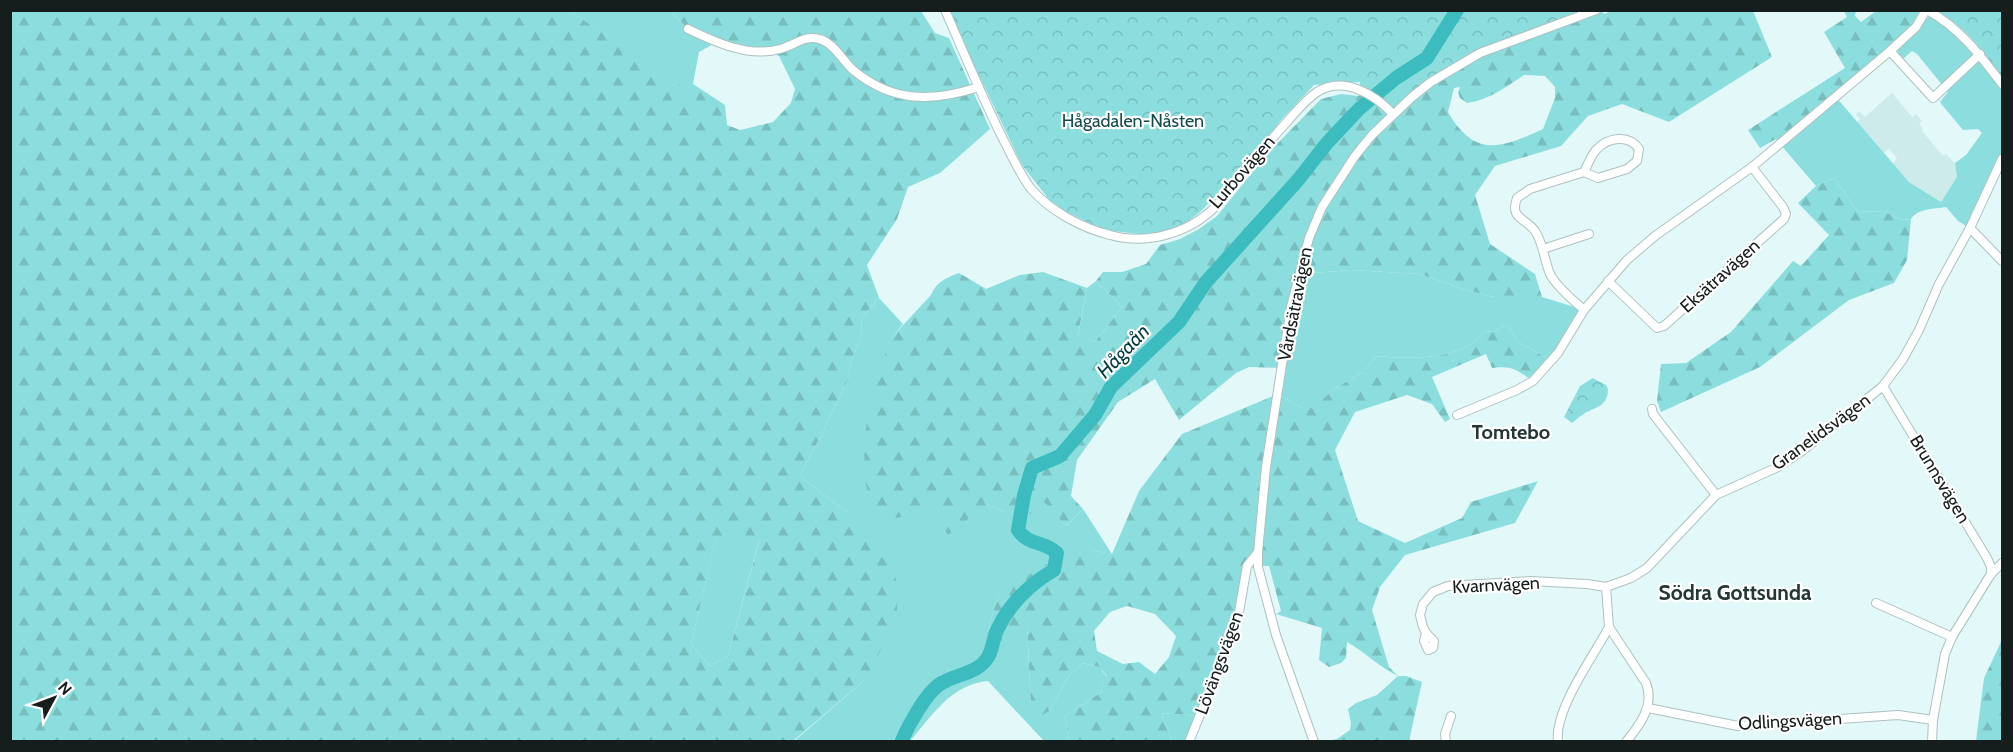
<svg xmlns="http://www.w3.org/2000/svg" width="2013" height="752" font-family="Cabin,sans-serif">
<style>
.built{fill:#cdebeb}
.grass{fill:#8cdede}
.forest{fill:url(#forest-firs);fill-rule:evenodd}
.park{fill:url(#park-crowns)}
.lines{fill:none;stroke-linecap:round;stroke-linejoin:round}
.river{stroke:#3cbcbe;stroke-width:14}
.minor-casing{stroke:#adc1c1;stroke-width:10}
.minor{stroke:#fff;stroke-width:8}
.labels{text-anchor:middle;dominant-baseline:central;stroke-width:4.5;stroke-linejoin:round;paint-order:stroke}
.park-label{font-size:18px;fill:#134a4b;stroke:#fff}
.street-label{font-size:18px;fill:#161d1d;stroke:#fff}
.water-label{font-size:20px;font-style:italic;fill:#003b3c;stroke:#fff}
.neighbourhood-label{font-size:20px;font-weight:bold;fill:#253636;stroke:#fff}
.quarter-label{font-size:21px;font-weight:bold;fill:#253636;stroke:#fff}
</style>
<defs>
<pattern id="forest-firs" width="22" height="20" patternUnits="userSpaceOnUse" patternTransform="scale(1.5)"><rect width="22" height="20" fill="#8cdede"/><path d="M5 1l3.5 6h-7zM16 11l3.5 6h-7z" fill="#78bebe"/></pattern>
<pattern id="park-crowns" width="20" height="18" patternUnits="userSpaceOnUse" patternTransform="scale(1.5)"><rect width="20" height="18" fill="#8cdede"/><path d="M2 6a3 3 0 1 1 6 0M12 15a3 3 0 1 1 6 0" fill="none" stroke="#78bebe"/></pattern>
</defs>
<rect width="100%" height="100%" fill="#e3f8f8"/>
<polygon class="built" points="1892,93 1912,117 1916,114 1922,121 1919,124 1923,129 1922,131 1943,156 1946,154 1955,163 1957,177 1941,202 1909,182 1893,163 1897,158 1889,149 1884,153 1857,122 1860,119 1856,114 1859,111 1865,117"/>
<g class="grass">
<polygon points="570,11 670,11 688,29 717,42 699,52 693,84 688,91"/>
<path d="M1934,14L1949,23L2002,84V159L1970,228L1958,221L1946,207C1934,209 1918,208 1911,219L1902,220L1883,211L1858,212L1834,178L1816,186L1780,144L1835,96L1909,182L1941,202L1957,177L1955,163L1966,155L1982,133L1978,129L1963,130L1943,106L1940,102L1948,92L1917,54L1912,51L1903,59L1898,53V48L1924,20Z"/>
<path d="M1351,270L1420,274L1466,290L1494,297H1542L1584,310L1548,367L1545,357L1518,342L1507,325L1495,331L1484,332C1464,361 1409,359 1377,356L1362,373L1334,389L1313,409L1302,408L1278,394L1299,274Z"/>
<polygon points="1096,281 1122,307 1095,342 1078,336 1087,288"/>
<path d="M879,298L903,324L893,336L930,507L987,504L1006,513L1044,501L1066,526L1083,509L1112,554L1096,551L1072,559L999,595L989,624L994,658L1027,627L1031,706L1049,711L1068,677L1083,663L1099,667L1107,677L1100,693L1065,716L1069,741H1044L988,681C951,684 932,716 910,741H908L905,733L899,731L893,741L793,742L866,679L847,512L802,478L801,473L822,434L848,379L852,360L861,335L862,318Z"/>
<polygon points="716,537 759,540 728,656 710,666 691,644"/>
<polygon points="1162,713 1199,716 1189,741 1172,741"/>
</g>
<g class="forest">
<path d="M1601,10L1604,14L1615,10L1753,11L1772,57L1669,122L1622,104L1588,116L1561,146L1495,166L1475,195L1490,244L1535,274L1542,297H1494L1466,290L1420,274L1351,270L1299,274L1282,368L1249,367L1236,373L1179,420L1155,379L1118,402L1077,460L1071,496L1083,509L1066,526L1044,502L1035,514L1006,513L987,504L948,535L930,507L897,518L874,509L865,482L864,445L871,388L893,336L931,295C936,282 946,278 959,273L986,289L1020,275L1043,272L1087,288L1078,335L1095,342L1122,307L1096,281L1103,272H1122L1146,264L1160,245L1180,239L1199,229L1217,216L1268,153L1321,99L1341,94L1359,96L1360,82L1436,11ZM1524,75L1545,76L1555,87V98L1543,129C1502,148 1475,159 1448,112L1454,88L1460,87L1458,92L1460,98L1467,103C1489,100 1506,87 1524,75Z"/>
<path d="M10,11H570L688,90L693,84L725,105L727,125L740,130L773,122L791,103L795,89L779,56L768,52L757,51L688,29L670,11H921L935,33L949,38L990,129L940,173L908,187L897,219L867,265L879,298L862,318L861,335L852,360L848,379L822,434L801,473L802,478L847,512L887,558L899,586L896,619L866,679L793,741H11ZM716,538L759,541L728,656L710,666L691,644Z"/>
<polygon points="1844,11 1856,11 1855,16 1861,22 1876,11 1926,11 1916,27 1780,144 1776,139 1760,148 1748,130 1845,68 1824,32 1847,17"/>
<polygon points="1834,178 1858,212 1883,211 1902,220 1911,219 1907,260 1894,283 1849,300 1760,367 1661,412 1657,401 1661,364 1686,363 1731,332 1793,261 1801,266 1829,235 1798,203 1816,186"/>
<path d="M1507,325L1518,342L1545,357L1548,367L1533,381C1517,370 1512,365 1492,368L1486,354L1432,377L1450,419L1445,422L1432,404L1407,395L1355,412L1335,450L1358,521L1405,543L1462,518L1471,502L1538,481L1515,523L1405,555L1380,587L1372,610L1389,667L1398,676H1406L1422,682L1409,741H1327L1337,739L1350,730L1351,723L1348,709L1356,703L1377,695L1398,676C1379,667 1365,652 1347,642L1346,658L1341,663L1329,667L1319,660L1322,628L1276,614L1281,611L1269,566H1247L1239,612L1199,716L1162,713L1172,741H1069L1065,716L1100,693L1107,676L1099,667L1083,663L1068,677L1049,711L1040,716L1031,706L1027,628L994,659L989,624L999,595L1044,565L1096,551L1112,554L1139,491L1182,434L1278,394L1302,408H1313L1334,389L1362,373L1377,356C1409,359 1464,361 1484,332L1495,331ZM1127,606L1155,614L1176,636L1169,657L1155,674L1139,662L1123,664L1097,651L1094,631L1110,612Z"/>
<polygon points="2002,640 2002,741 1976,741 1984,678"/>
</g>
<g class="park">
<polygon points="948,11 1586,11 1466,53 1392,104 1360,82 1314,85 1282,119 1251,160 1199,213 1176,230 1148,235 1104,230 1054,206 1022,165"/>
<path d="M1937,11H2002V77C1982,50 1967,28 1937,11Z"/>
<path d="M1593,378L1606,385L1608,389C1608,406 1596,407 1585,413C1580,416 1576,420 1572,423L1564,417L1580,386Z"/>
</g>
<g class="lines">
<path class="river" d="M901,742C908,726 926,693 940,684C955,674 978,674 988,657C993,649 993,638 997,630C1009,605 1030,584 1054,570L1057,553C1041,539 1030,547 1018,530L1024,495L1032,468L1060,456L1095,415L1111,387L1179,322L1206,282L1298,180L1327,143L1359,109L1396,78L1427,58L1457,10"/>
<g class="minor-casing">
<g id="minor">
<path d="M945,10C964,53 982,97 1003,139C1012,156 1020,175 1032,190C1052,212 1082,228 1110,235C1146,245 1188,234 1215,207C1223,199 1230,188 1238,179C1253,160 1269,142 1285,124C1295,113 1305,100 1317,92C1344,75 1375,95 1393,114"/>
<path d="M1927,10C1960,28 1980,55 2002,84"/>
<path d="M688,29C715,42 749,58 780,49C795,45 804,35 819,39C833,42 843,61 853,70C893,103 932,102 979,87"/>
<polyline points="1890,51 1933,98 1980,54"/>
<polyline points="1970,228 2002,261"/>
<polyline points="1543,249 1589,234"/>
<polyline points="1608,281 1657,328 1664,326 1784,219 1786,214 1783,207 1752,167"/>
<path d="M1584,310C1573,300 1559,289 1551,276C1544,262 1544,244 1535,231C1526,218 1509,219 1517,198L1530,189L1584,172L1598,178L1627,169L1637,161L1639,149C1629,134 1608,137 1596,150C1591,156 1588,164 1584,172"/>
<polyline points="1883,386 1987,558 1991,567 1991,574"/>
<polyline points="1652,409 1653,414 1716,495"/>
<polyline points="1457,415 1517,390 1533,381 1558,353 1584,310 1627,260 1655,236 1752,167 1776,147 1890,51 1916,27 1926,10"/>
<path d="M1606,587L1609,627L1646,683C1655,705 1640,725 1626,742"/>
<polyline points="1876,603 1952,637"/>
<polyline points="1426,633 1424,641 1428,650 1433,648 1434,641 1426,633 1423,627 1420,615 1423,604 1433,592 1448,586 1531,581 1587,584 1606,587 1631,578 1647,568 1716,495 1778,467 1802,451 1883,386 1903,359 1919,330 1939,284 1970,228 2002,159"/>
<polyline points="1648,708 1738,726 1898,715 1933,720"/>
<polyline points="1189,742 1229,643 1239,612 1247,566 1258,552"/>
<polyline points="1314,742 1276,635 1258,567 1258,552 1266,467 1291,307 1309,238 1322,207 1355,156 1372,135 1412,97 1431,82 1480,53 1596,10"/>
<polyline points="1446,742 1445,734 1451,716"/>
<path d="M1558,742C1554,709 1594,656 1609,627"/>
<polyline points="1932,742 1933,720 1945,654 1952,637 1991,574 2002,563"/>
</g>
</g>
<use href="#minor" class="minor"/>
</g>
<g class="labels">
<g class="park-label">
<text x="1133" y="121">Hågadalen-Nåsten</text>
</g>
<g class="street-label">
<text transform="translate(1242 172) rotate(-49)">Lurbovägen</text>
<text transform="translate(1720 276) rotate(-42)">Eksätravägen</text>
<text transform="translate(1295 304) rotate(-79)">Vårdsätravägen</text>
<text transform="translate(1821 432) rotate(-36)">Granelidsvägen</text>
<text transform="translate(1940 479) rotate(59)">Brunnsvägen</text>
<text transform="translate(1496 585) rotate(-3)">Kvarnvägen</text>
<text transform="translate(1219 663) rotate(-70)">Lövängsvägen</text>
<text transform="translate(1790 721) rotate(-3)">Odlingsvägen</text>
</g>
<g class="water-label">
<text transform="translate(1123 351) rotate(-46)">Hågaån</text>
</g>
<g class="neighbourhood-label">
<text x="1511" y="432">Tomtebo</text>
</g>
<g class="quarter-label">
<text x="1735" y="592">Södra Gottsunda</text>
</g>
</g>
<rect width="2013" height="752" fill="none" stroke="#161d1d" stroke-width="24"/>
<g transform="translate(54 698) rotate(49)" stroke="#ffffff" stroke-width="4.5" paint-order="stroke">
<path d="M0-4.5L10 22L0 15L-10 22Z" fill="#161d1d"/>
<text y="-9" font-size="16" font-weight="bold" text-anchor="middle" fill="#161d1d">N</text>
</g>
</svg>
